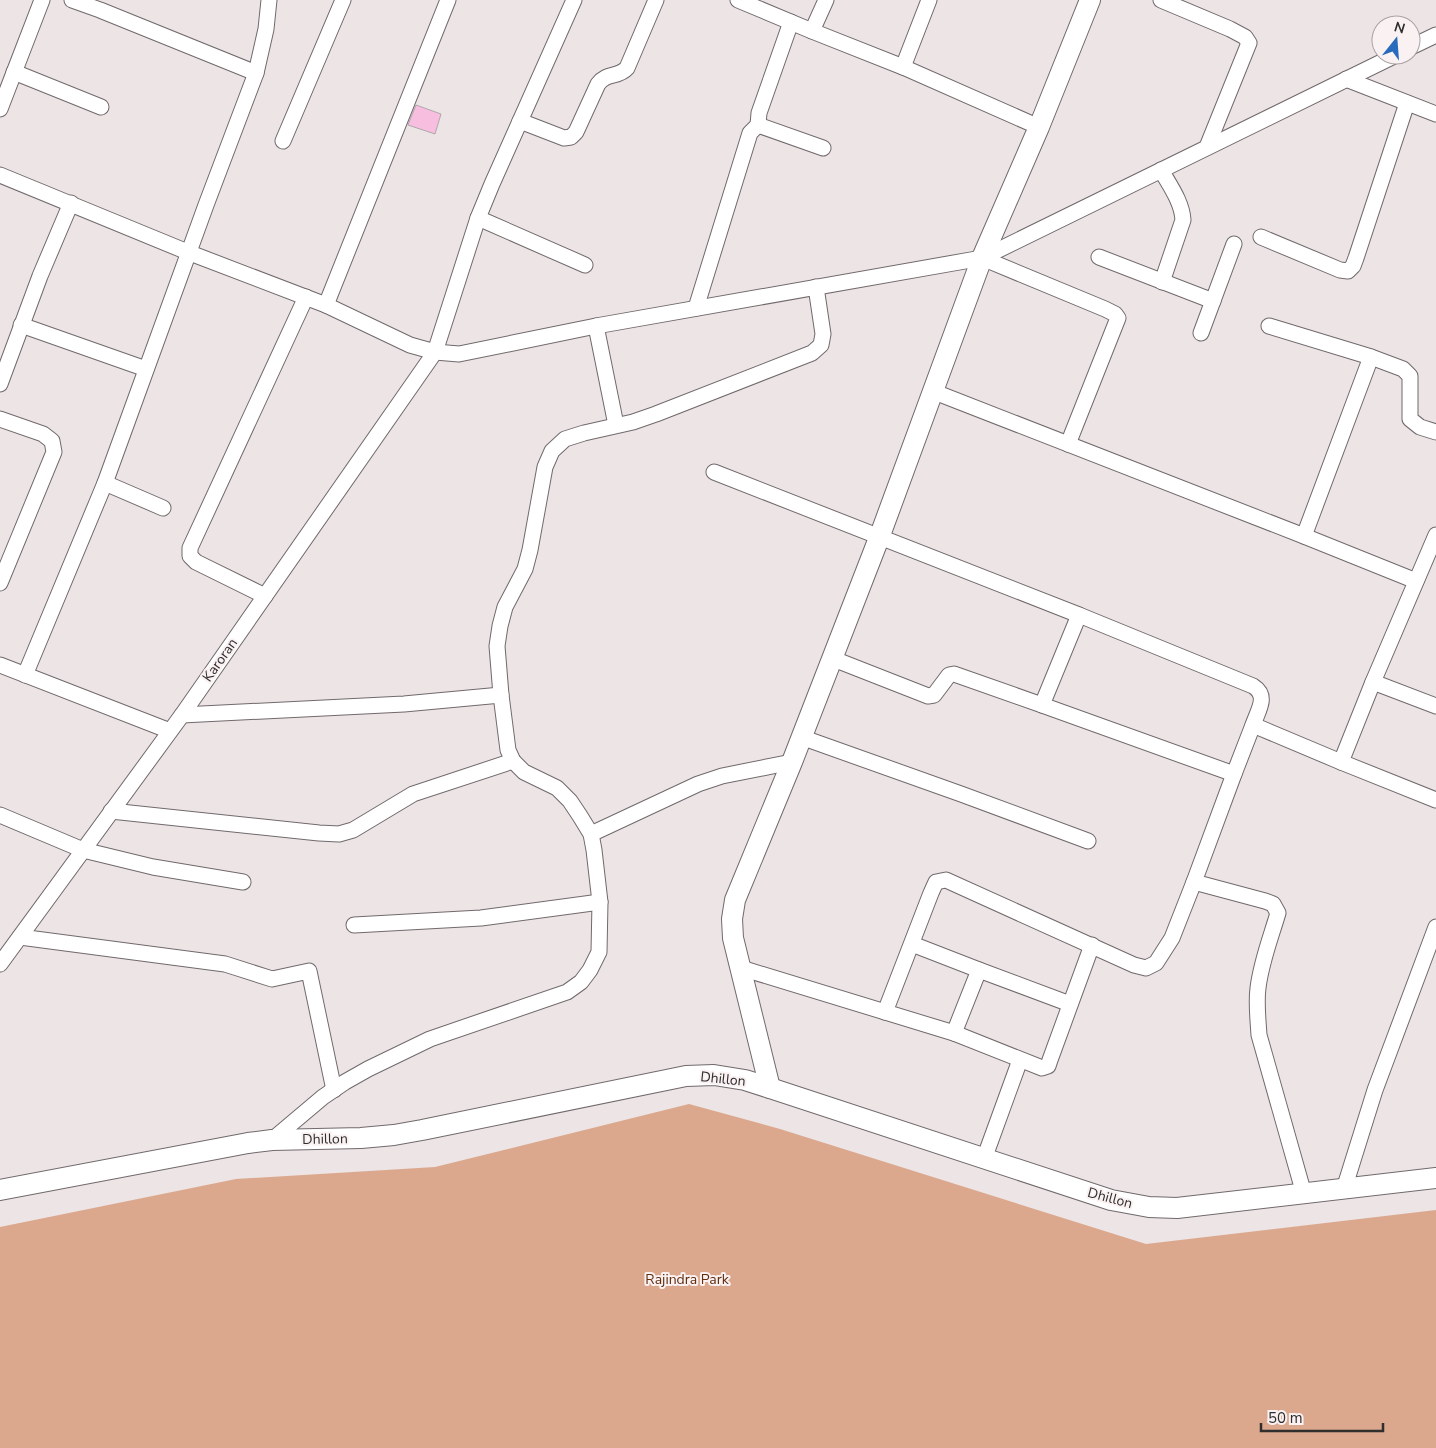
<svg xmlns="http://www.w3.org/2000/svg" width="1436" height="1448" font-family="'Nunito Sans',sans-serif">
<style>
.green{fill:#dba88d}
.building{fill:#f7bedf;stroke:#afa8ab}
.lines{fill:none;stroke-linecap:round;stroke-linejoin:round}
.street-casing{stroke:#71696b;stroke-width:17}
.secondary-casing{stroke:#71696b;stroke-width:22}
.street{stroke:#fff;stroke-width:15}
.secondary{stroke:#fff;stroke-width:20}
.labels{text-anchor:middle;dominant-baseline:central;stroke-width:4;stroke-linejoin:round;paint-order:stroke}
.street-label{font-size:14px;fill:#312e2e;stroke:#faf1f2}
.park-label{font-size:14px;fill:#602d0d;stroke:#faf1f2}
</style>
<rect width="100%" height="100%" fill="#ece4e5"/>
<polygon class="green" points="689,1104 780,1129 1146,1244 1436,1210 1436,1448 0,1448 0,1227 236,1179 435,1167"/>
<polygon class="building" points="416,105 441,114 435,134 408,125"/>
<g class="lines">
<g class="street-casing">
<g id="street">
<polyline points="72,0 100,10 256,73 206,205 105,483"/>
<polyline points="738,0 812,31 903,67 1039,127"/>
<polyline points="1161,0 1230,29 1245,37 1249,43 1207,147"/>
<polyline points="812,31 826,0"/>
<polyline points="1411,47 1436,35"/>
<polyline points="903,67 929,0"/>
<polyline points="14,72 101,107"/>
<polyline points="256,73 266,29 269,0"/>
<polyline points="1346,79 1436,114"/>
<polyline points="0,109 42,0"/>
<path d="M520,121L564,138L571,137L576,132L598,84C607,72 618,78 627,68L656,0"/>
<polyline points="758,125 823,148"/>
<polyline points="283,141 343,0"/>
<path d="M1161,170C1170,186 1182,202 1183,220L1162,282"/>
<polyline points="0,175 190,253 326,305 410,345 435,352 459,354 596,326 982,258 1396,55"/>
<polyline points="478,218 585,265"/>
<polyline points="1261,237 1340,270 1348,271 1353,266 1356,258 1407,103"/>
<polyline points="1099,257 1213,301"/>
<polyline points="982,258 1105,309 1115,314 1118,318 1068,444"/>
<polyline points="326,305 448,0"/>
<polyline points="696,308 750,133 758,125 759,113 791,22"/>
<polyline points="21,325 146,369"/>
<polyline points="596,326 616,425"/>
<polyline points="1269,326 1371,357 1403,369 1410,376 1410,419 1420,427 1436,432"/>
<polyline points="1201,333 1234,244"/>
<polyline points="0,384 40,276 71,203"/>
<polyline points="932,391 1304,536 1416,581"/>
<polyline points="0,419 43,434 52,441 54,452 0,583"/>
<polyline points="714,472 1079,615 1042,705 1234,774 1253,725 1341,762 1436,800"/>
<polyline points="1304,536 1371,357"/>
<polyline points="265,596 196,562 190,556 190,548 306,297"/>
<path d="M1079,615L1253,686C1269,696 1258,710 1253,725"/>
<polyline points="831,658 928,696 934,695 949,675 954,674 1042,705"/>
<polyline points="0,665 170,731"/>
<polyline points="25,675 105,483 163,508"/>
<polyline points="1373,682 1436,706"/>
<polyline points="182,715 404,704 501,695"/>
<polyline points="801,737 961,794 1088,841"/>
<polyline points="1341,762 1373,682 1436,535"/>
<polyline points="111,811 319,833 339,834 353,830 413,794 513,761"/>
<polyline points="0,815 83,850 153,867 243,882"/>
<polyline points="591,834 698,784 722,776 792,762"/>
<path d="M1194,882L1265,901L1273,904L1278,913C1271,937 1261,962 1258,988C1256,1003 1258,1019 1259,1035L1304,1194"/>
<polyline points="354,925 481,918 600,902"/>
<polyline points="20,937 225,964 272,979 309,971 334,1090"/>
<polyline points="912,944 979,970 1070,1004"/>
<polyline points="0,964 182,715 435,352 478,218 492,184 574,0"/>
<polyline points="741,968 954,1033 1042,1068 1048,1066 1050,1060 1092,945"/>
<polyline points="885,1012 931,893 936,882 946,880 1134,965 1146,968 1156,963 1172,938 1194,882 1234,774"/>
<polyline points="954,1033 979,970"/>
<polyline points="272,1140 323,1097 345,1082 368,1069 430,1039 567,992 581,982 590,970 599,952 600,902 594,850 591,834 580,816 570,801 557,788 524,772 513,761 508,750 501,695 497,646 500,626 505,607 525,569 530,550 545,467 552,451 565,439 584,433 633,422 656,414 812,353 821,345 823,334 816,287"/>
<polyline points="984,1159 1020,1060"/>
<polyline points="1344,1189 1375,1090 1436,927"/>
</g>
</g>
<g class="secondary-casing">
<g id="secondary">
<polyline points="770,1088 733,938 732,919 735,900 792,762 879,538 982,258 1039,127 1090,0"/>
<polyline points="0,1190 248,1143 272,1140 361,1138 394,1135 422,1130 686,1076 714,1075 745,1080 770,1088 1111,1200 1149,1207 1177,1208 1436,1178"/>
</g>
</g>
<use href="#street" class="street"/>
<use href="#secondary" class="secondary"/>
</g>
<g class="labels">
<g class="street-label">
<text transform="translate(220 660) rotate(-55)">Karoran</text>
<text transform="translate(723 1079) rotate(6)">Dhillon</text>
<text transform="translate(325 1139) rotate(-1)">Dhillon</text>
<text transform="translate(1110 1198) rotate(15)">Dhillon</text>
</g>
<g class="park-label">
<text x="687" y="1279">Rajindra Park</text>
</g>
</g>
<g transform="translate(1396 40) rotate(17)"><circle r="24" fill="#faf1f2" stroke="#aaa3a4"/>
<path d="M0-4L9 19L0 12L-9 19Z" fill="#286abb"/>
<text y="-8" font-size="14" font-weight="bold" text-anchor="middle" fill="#312e2e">N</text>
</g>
<path d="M1261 1423v8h122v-8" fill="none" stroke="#312e2e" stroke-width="2.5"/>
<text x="1268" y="1423" font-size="15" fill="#312e2e" stroke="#faf1f2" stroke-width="4" paint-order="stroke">50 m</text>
</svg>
